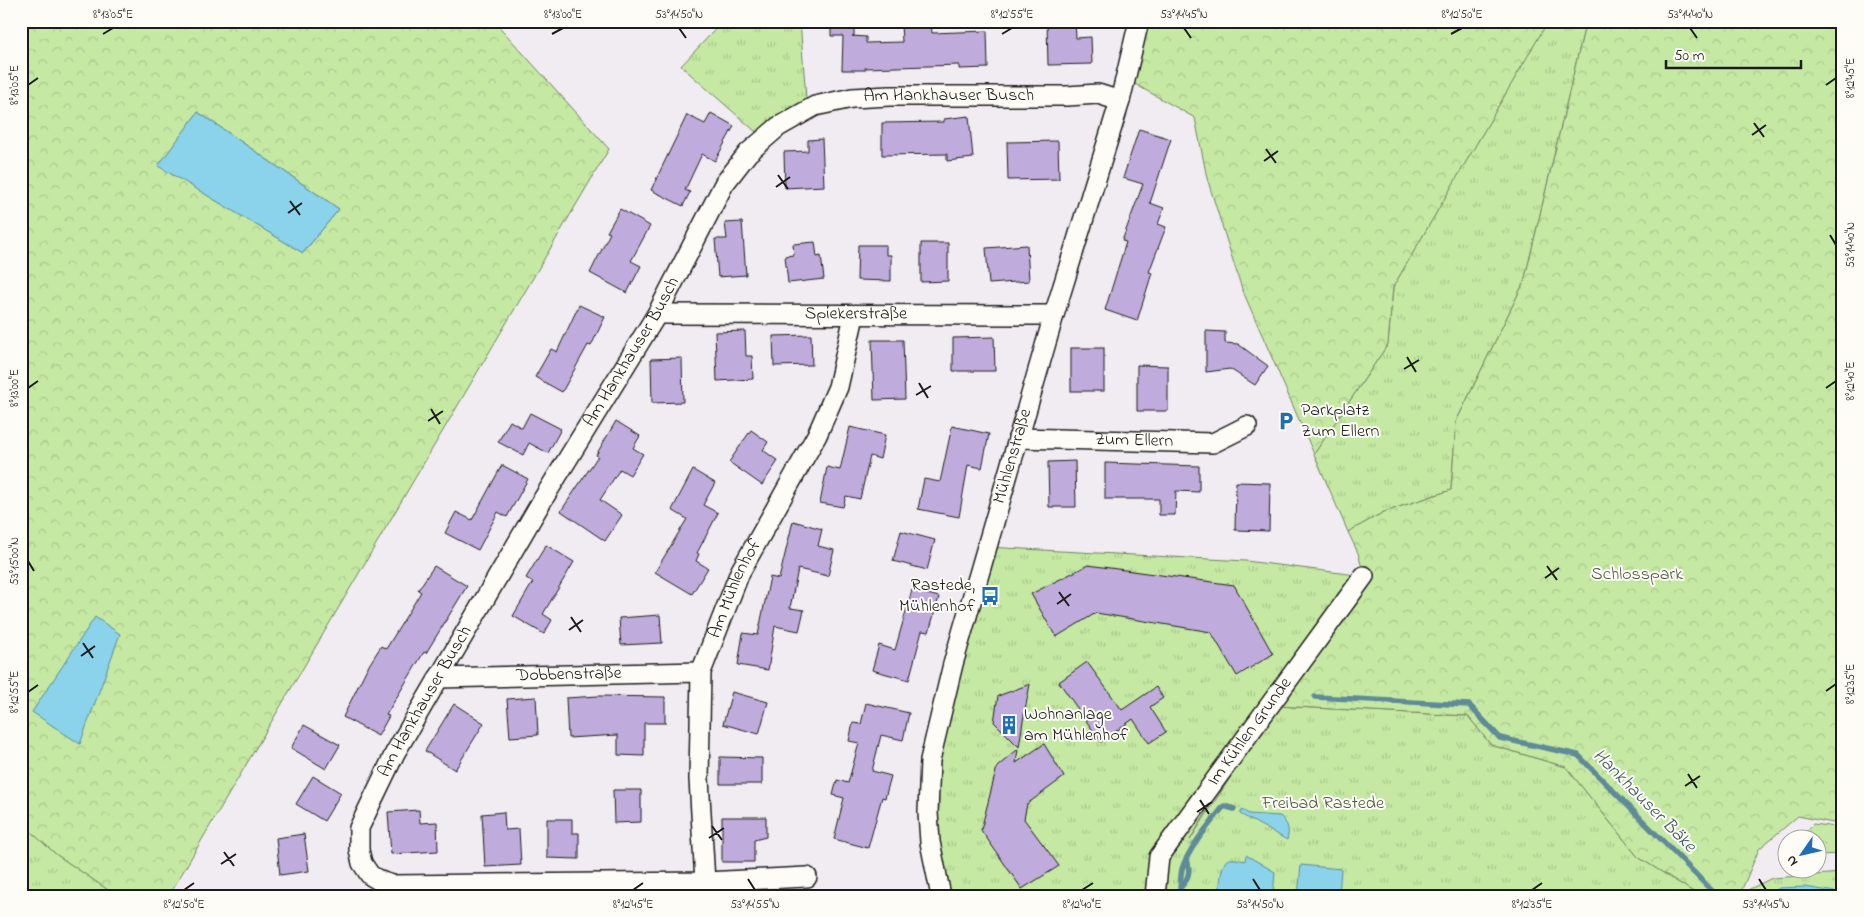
<svg xmlns="http://www.w3.org/2000/svg" width="1864" height="917" font-family="'Indie Flower',sans-serif">
<style>
.grass{fill:url(#grass-tufts);stroke:#708260}
.forest{fill:url(#forest-crowns);stroke:#708260;fill-rule:evenodd}
.water{fill:#8ad3eb;stroke:#5e8a98}
.lines{fill:none;stroke-linecap:round;stroke-linejoin:round}
.stream{stroke:#5e8a98;stroke-width:5.5}
.building{fill:#c0acdc;stroke:#1c1c1c}
.street-casing{stroke:#1c1c1c;stroke-width:22}
.street{stroke:#fdfcf7;stroke-width:19}
.ticks{fill:none;stroke:#1c1c1c;stroke-width:2}
.labels{text-anchor:middle;dominant-baseline:central;stroke-width:4;stroke-linejoin:round;paint-order:stroke}
.street-label{font-size:18px;fill:#1c1c1c;stroke:#fdfcf7}
.poi-label{font-size:18px;fill:#1c1c1c;stroke:#fdfcf7;text-anchor:start}
.park-label{font-size:18px;fill:#4f5a44;stroke:#fdfcf7}
.water-label{font-size:19px;font-style:italic;fill:#425c64;stroke:#fdfcf7}
.neatline{fill:none;stroke:#1c1c1c;stroke-width:2}
.ticks-label{font-size:12px;text-anchor:middle;fill:#1c1c1c}
</style>
<defs>
<pattern id="grass-tufts" width="24" height="20" patternUnits="userSpaceOnUse" patternTransform="scale(1.25)"><rect width="24" height="20" fill="#c5e9a3"/><path d="M3 7l-1-3M5 7V3M7 7l1-3M15 17l-1-3M17 17v-4M19 17l1-3" fill="none" stroke="#a9c78c"/></pattern>
<pattern id="forest-crowns" width="20" height="18" patternUnits="userSpaceOnUse" patternTransform="scale(1.25)"><rect width="20" height="18" fill="#c5e9a3"/><path d="M2 6a3 3 0 1 1 6 0M12 15a3 3 0 1 1 6 0" fill="none" stroke="#a9c78c"/></pattern>
</defs>
<rect width="100%" height="100%" fill="#f1ecf2"/>
<filter id="ink" filterUnits="userSpaceOnUse"><feTurbulence type="fractalNoise" baseFrequency=".02" numOctaves="2"/><feDisplacementMap in="SourceGraphic" scale="10" xChannelSelector="R" yChannelSelector="G"/><feConvolveMatrix kernelMatrix="1 2 1 2 8 2 1 2 1" color-interpolation-filters="sRGB"/></filter>
<g filter="url(#ink)">
<g class="grass">
<polygon points="723,21 800,21 807,111 764,139 681,66"/>
<polygon points="1551,21 1586,21 1524,282 1456,422 1451,490 1384,512 1348,532 1314,454 1388,344 1393,287 1547,22"/>
<polygon points="986,547 1246,561 1364,576 1270,704 1190,840 1276,706 1468,716 1491,745 1566,767 1638,857 1700,896 941,896 930,760"/>
<polygon points="21,823 57,855 117,896 21,896"/>
<polygon points="1813,824 1843,828 1843,854 1817,855 1816,840 1799,839"/>
<polygon points="1843,873 1843,896 1729,896 1740,894 1772,878"/>
</g>
<g class="forest">
<path d="M21,21H494L609,149L174,887L164,896H117L57,855L21,823ZM198,112L339,209L303,253L159,166Z"/>
<polygon points="1145,21 1551,21 1547,23 1393,287 1388,344 1314,454 1242,289 1207,178 1195,118 1133,83"/>
<polygon points="1586,21 1843,21 1843,825 1798,816 1759,849 1740,894 1700,896 1638,857 1566,767 1491,745 1468,716 1276,706 1364,576 1358,553 1348,532 1384,512 1451,490 1456,422 1524,282"/>
</g>
<g class="water">
<polygon points="198,112 339,209 303,253 158,166"/>
<polygon points="95,617 120,634 80,744 32,712"/>
<path d="M1242,810L1249,814L1280,816C1288,824 1290,829 1287,840L1240,814Z"/>
<path d="M1246,855L1275,872L1273,896H1219C1220,888 1220,861 1229,859C1234,858 1241,860 1245,861Z"/>
<polygon points="1301,865 1341,869 1339,896 1298,896"/>
<polygon points="1805,887 1835,892 1843,890 1843,896 1768,896 1779,888"/>
</g>
<g class="lines">
<g class="stream">
<polyline points="1315,697 1469,705 1500,738 1578,755 1717,896"/>
<path d="M1181,887C1190,877 1190,870 1187,859"/>
<path d="M1179,896C1181,886 1180,878 1182,869C1188,849 1211,822 1224,806L1234,809"/>
</g>
</g>
<g class="building">
<polygon points="831,21 854,21 854,36 852,36 866,37 866,43 902,42 901,23 931,23 932,33 987,31 988,68 959,69 959,65 865,68 865,70 842,70 843,36 831,36"/>
<polygon points="1047,21 1075,21 1076,38 1091,37 1092,64 1048,65"/>
<polygon points="711,113 734,126 715,161 702,154 685,190 690,192 683,206 651,190 687,115 705,124"/>
<polygon points="969,116 973,158 947,161 947,154 882,155 882,123 944,122 944,119"/>
<polygon points="1139,129 1171,139 1150,203 1164,208 1158,224 1166,227 1149,272 1152,273 1137,321 1105,310 1126,242 1122,241 1143,184 1123,178"/>
<polygon points="822,139 824,186 785,188 784,152 808,151 808,140"/>
<polygon points="1058,141 1059,179 1008,180 1007,142"/>
<polygon points="620,209 650,226 631,261 641,266 627,293 590,273 610,233 607,232"/>
<polygon points="742,222 746,275 718,277 715,239 727,239 725,223"/>
<polygon points="815,242 817,257 821,256 824,279 788,283 785,256 794,255 793,244"/>
<polygon points="921,243 948,243 948,281 921,282"/>
<polygon points="858,245 886,245 886,255 891,255 891,281 857,280"/>
<polygon points="1027,245 1029,281 989,284 986,248"/>
<polygon points="579,305 605,317 591,346 588,345 562,392 535,377 551,349 557,352"/>
<polygon points="745,331 746,356 752,356 753,379 717,381 715,332"/>
<polygon points="1206,331 1225,332 1225,343 1238,344 1268,366 1255,385 1230,369 1206,372"/>
<polygon points="811,335 812,365 774,366 773,336"/>
<polygon points="994,337 995,371 953,371 953,338"/>
<polygon points="872,340 903,340 905,399 874,400"/>
<rect x="1071" y="348" width="33" height="43"/>
<polygon points="682,358 683,402 652,403 651,359"/>
<polygon points="1137,365 1168,366 1168,411 1137,411"/>
<polygon points="530,413 561,429 548,453 529,443 523,455 498,442 510,421 522,428"/>
<polygon points="616,421 640,436 633,448 643,454 630,475 620,469 600,500 622,515 605,541 561,511 598,456 596,455"/>
<polygon points="952,426 989,434 982,468 968,465 959,517 918,509 924,479 940,482"/>
<polygon points="850,427 885,435 880,459 870,456 860,499 846,496 843,507 820,503 827,467 840,470"/>
<polygon points="751,430 768,442 763,450 778,461 762,485 729,462"/>
<polygon points="1075,461 1076,507 1049,507 1048,462"/>
<polygon points="1105,463 1199,466 1199,492 1176,491 1175,515 1159,515 1159,499 1105,499"/>
<polygon points="502,465 528,479 507,517 498,512 478,550 445,533 456,512 472,520"/>
<polygon points="693,470 715,483 703,505 718,513 697,553 699,554 696,561 708,568 692,594 655,572 687,519 672,510"/>
<polygon points="1236,482 1270,483 1269,531 1235,530"/>
<polygon points="793,521 822,529 818,546 834,550 828,576 798,569 790,608 804,610 799,631 775,626 768,670 738,665 743,633 758,635 770,577 779,579"/>
<polygon points="901,531 935,540 927,570 893,561"/>
<polygon points="546,545 574,562 543,614 552,620 544,634 513,616 533,582 526,578"/>
<polygon points="1088,565 1234,585 1273,654 1237,676 1211,632 1096,613 1056,637 1031,594"/>
<polygon points="434,566 467,586 426,653 424,652 386,715 389,716 378,736 343,717 366,670 381,646 386,649 421,592 418,590"/>
<polygon points="912,590 939,597 929,632 922,631 909,680 872,670 879,645 895,650"/>
<polygon points="660,615 662,643 621,645 619,618"/>
<polygon points="1087,662 1122,710 1156,687 1163,698 1150,707 1166,732 1149,743 1133,719 1101,742 1059,682"/>
<polygon points="1030,684 1023,721 1019,747 994,722 998,696"/>
<polygon points="732,692 768,702 759,734 723,724"/>
<polygon points="598,696 665,697 665,723 644,723 644,756 618,755 618,735 568,738 566,698"/>
<polygon points="536,697 538,735 510,737 507,699"/>
<polygon points="866,703 909,713 903,740 881,735 872,771 891,776 885,798 882,797 868,848 834,839 844,798 833,795 837,780 848,783 859,743 849,741 853,723 861,724"/>
<polygon points="454,704 484,723 455,770 425,751"/>
<polygon points="304,725 340,745 326,769 291,748"/>
<polygon points="1044,744 1064,777 1027,804 1024,819 1059,866 1022,889 981,830 997,767 1018,749 1016,763"/>
<polygon points="720,757 762,758 762,784 720,784"/>
<polygon points="313,776 341,793 324,821 296,804"/>
<polygon points="613,790 641,790 641,822 614,823"/>
<polygon points="419,810 420,823 437,822 438,851 391,854 388,812"/>
<polygon points="504,812 505,830 519,829 521,865 485,867 482,814"/>
<polygon points="722,817 766,817 766,837 754,840 754,862 722,862"/>
<polygon points="547,819 572,819 572,833 579,833 579,859 547,858"/>
<polygon points="304,834 309,871 280,875 276,838"/>
</g>
<g class="lines">
<g class="street-casing">
<g id="street">
<path id="s1" d="M657,314L1054,315"/>
<path id="s2" d="M1018,438L1213,443L1247,426"/>
<path id="s3" d="M438,678L701,672"/>
<path id="s4" d="M807,877L705,882L392,885L380,881L370,875L362,863L359,850V828L395,753L543,499L657,314L724,184L748,153L778,127L815,106L852,98L889,96H1067L1098,94L1120,101"/>
<path id="s5" d="M705,882L699,779L701,672L740,572L817,435L838,387L854,316"/>
<path id="s6" d="M941,896L930,842L928,813L930,760L953,664L1054,315L1120,101L1139,21"/>
<path id="s7" d="M1155,896L1159,857L1364,576"/>
</g>
</g>
<use href="#street" class="street"/>
</g>
</g>
<path class="ticks" d="M679,28L686,38M1184,28L1191,38M1690,28L1697,38M103,34L113,28M552,34L563,28M1002,34L1012,28M1451,34L1462,28M28,85L38,78M1826,85L1836,78M1754,123L1764,137M1752,135L1766,125M1266,149L1276,163M1264,161L1278,151M778,175L788,189M776,187L790,177M290,201L300,215M288,213L302,203M1830,235L1836,245M1407,357L1416,372M1404,369L1419,360M919,383L928,398M28,388L38,381M1826,388L1836,381M916,395L931,386M431,409L440,424M428,421L443,411M28,561L34,571M1547,566L1557,580M1545,578L1559,568M1059,592L1069,606M1057,604L1071,594M571,617L581,632M569,630L583,620M83,643L93,658M81,656L95,646M1826,691L1836,684M28,692L38,685M1688,774L1697,788M1685,786L1700,776M1200,800L1209,814M1197,812L1212,802M712,826L722,840M709,838L724,828M224,852L234,866M221,864L236,854M748,879L755,890M1253,879L1260,890M1759,879L1766,890M184,890L194,883M633,890L643,883M1082,890L1093,883M1532,890L1542,883"/>
<defs>
<g id="parking-bare" transform="scale(1.5)"><path d="M-3.5-5.5H1a3.5 3.5 0 0 1 0 7H-1V5.5H-3.5ZM-1-3.4V-.6H.8a1.4 1.4 0 0 0 0-2.8Z" fill="#1f6fb2" stroke="#fdfcf7" stroke-width="2.5" paint-order="stroke"/></g>
<g id="bus-bare" transform="scale(1.5)"><path d="M-5-6H5V4H4V6H2V4H-2V6H-4V4H-5ZM-3.5-4V0h7V-4ZM-3.5 1.2v1.5H-2V1.2ZM2 1.2v1.5H3.5V1.2Z" fill="#1f6fb2" stroke="#fdfcf7" stroke-width="2.5" paint-order="stroke"/></g>
<g id="building-bare" transform="scale(1.5)"><path d="M-4-6H4V6H1V3H-1V6H-4ZM-2.5-4.3h1.7v1.8h-1.7ZM.8-4.3h1.7v1.8H.8ZM-2.5-1h1.7V.8h-1.7ZM.8-1h1.7V.8H.8Z" fill="#1f6fb2" stroke="#fdfcf7" stroke-width="2.5" paint-order="stroke"/></g>
</defs>
<g fill-rule="evenodd">
<use href="#parking-bare" x="1286" y="421"/>
<use href="#bus-bare" x="990" y="596"/>
<use href="#building-bare" x="1009" y="725"/>
</g>
<g class="labels">
<g class="street-label">
<text stroke="none"><textPath href="#s4" startOffset="1486">Am Hankhauser Busch</textPath></text>
<text stroke="none"><textPath href="#s1" startOffset="199">Spiekerstraße</textPath></text>
<text stroke="none"><textPath href="#s4" startOffset="1038">Am Hankhauser Busch</textPath></text>
<text stroke="none"><textPath href="#s2" startOffset="116">Zum Ellern</textPath></text>
<text stroke="none"><textPath href="#s6" startOffset="452">Mühlenstraße</textPath></text>
<text stroke="none"><textPath href="#s5" startOffset="300">Am Mühlenhof</textPath></text>
<text stroke="none"><textPath href="#s3" startOffset="131">Dobbenstraße</textPath></text>
<text stroke="none"><textPath href="#s4" startOffset="632">Am Hankhauser Busch</textPath></text>
<text stroke="none"><textPath href="#s7" startOffset="194">Im Kühlen Grunde</textPath></text>
</g>
<g class="poi-label">
<text x="1301" y="411">Parkplatz<tspan x="1301" dy="21">Zum Ellern</tspan></text>
<text x="975" y="586" text-anchor="end">Rastede,<tspan x="975" dy="21">Mühlenhof</tspan></text>
<text x="1024" y="715">Wohnanlage<tspan x="1024" dy="21">am Mühlenhof</tspan></text>
</g>
<g class="park-label">
<text x="1637" y="575">Schlosspark</text>
<text x="1323" y="804">Freibad Rastede</text>
</g>
<g class="water-label">
<text transform="translate(1644 801) rotate(45)">Hankhauser Bäke</text>
</g>
</g>
<rect width="1864" height="917" fill="none" stroke="#fdfcf7" stroke-width="55"/>
<g transform="translate(1802 854) rotate(236)"><circle r="24" fill="#fdfcf7" stroke="#a3a29f"/>
<path d="M0-4L9 19L0 12L-9 19Z" fill="#1f6fb2"/>
<text y="-8" font-size="14" font-weight="bold" text-anchor="middle" fill="#1c1c1c">N</text>
</g>
<path d="M1666 60v8h135v-8" fill="none" stroke="#1c1c1c" stroke-width="2.5"/>
<text x="1674" y="60" font-size="15" fill="#1c1c1c" stroke="#fdfcf7" stroke-width="4" paint-order="stroke">50 m</text>
<rect x="28" y="28" width="1808" height="862" class="neatline"/>
<g class="ticks-label">
<text x="113" y="18">8°13'05"E</text>
<text x="563" y="18">8°13'00"E</text>
<text x="679" y="18">53°14'50"N</text>
<text x="1012" y="18">8°12'55"E</text>
<text x="1184" y="18">53°14'45"N</text>
<text x="1462" y="18">8°12'50"E</text>
<text x="1690" y="18">53°14'40"N</text>
<text transform="translate(1850 78) rotate(-90)" y="4">8°12'45"E</text>
<text transform="translate(14 85) rotate(-90)" y="4">8°13'05"E</text>
<text transform="translate(1850 245) rotate(-90)" y="4">53°14'40"N</text>
<text transform="translate(1850 381) rotate(-90)" y="4">8°12'40"E</text>
<text transform="translate(14 388) rotate(-90)" y="4">8°13'00"E</text>
<text transform="translate(14 561) rotate(-90)" y="4">53°15'00"N</text>
<text transform="translate(1850 684) rotate(-90)" y="4">8°12'35"E</text>
<text transform="translate(14 692) rotate(-90)" y="4">8°12'55"E</text>
<text x="184" y="908">8°12'50"E</text>
<text x="633" y="908">8°12'45"E</text>
<text x="755" y="908">53°14'55"N</text>
<text x="1082" y="908">8°12'40"E</text>
<text x="1260" y="908">53°14'50"N</text>
<text x="1532" y="908">8°12'35"E</text>
<text x="1766" y="908">53°14'45"N</text>
</g>
</svg>
